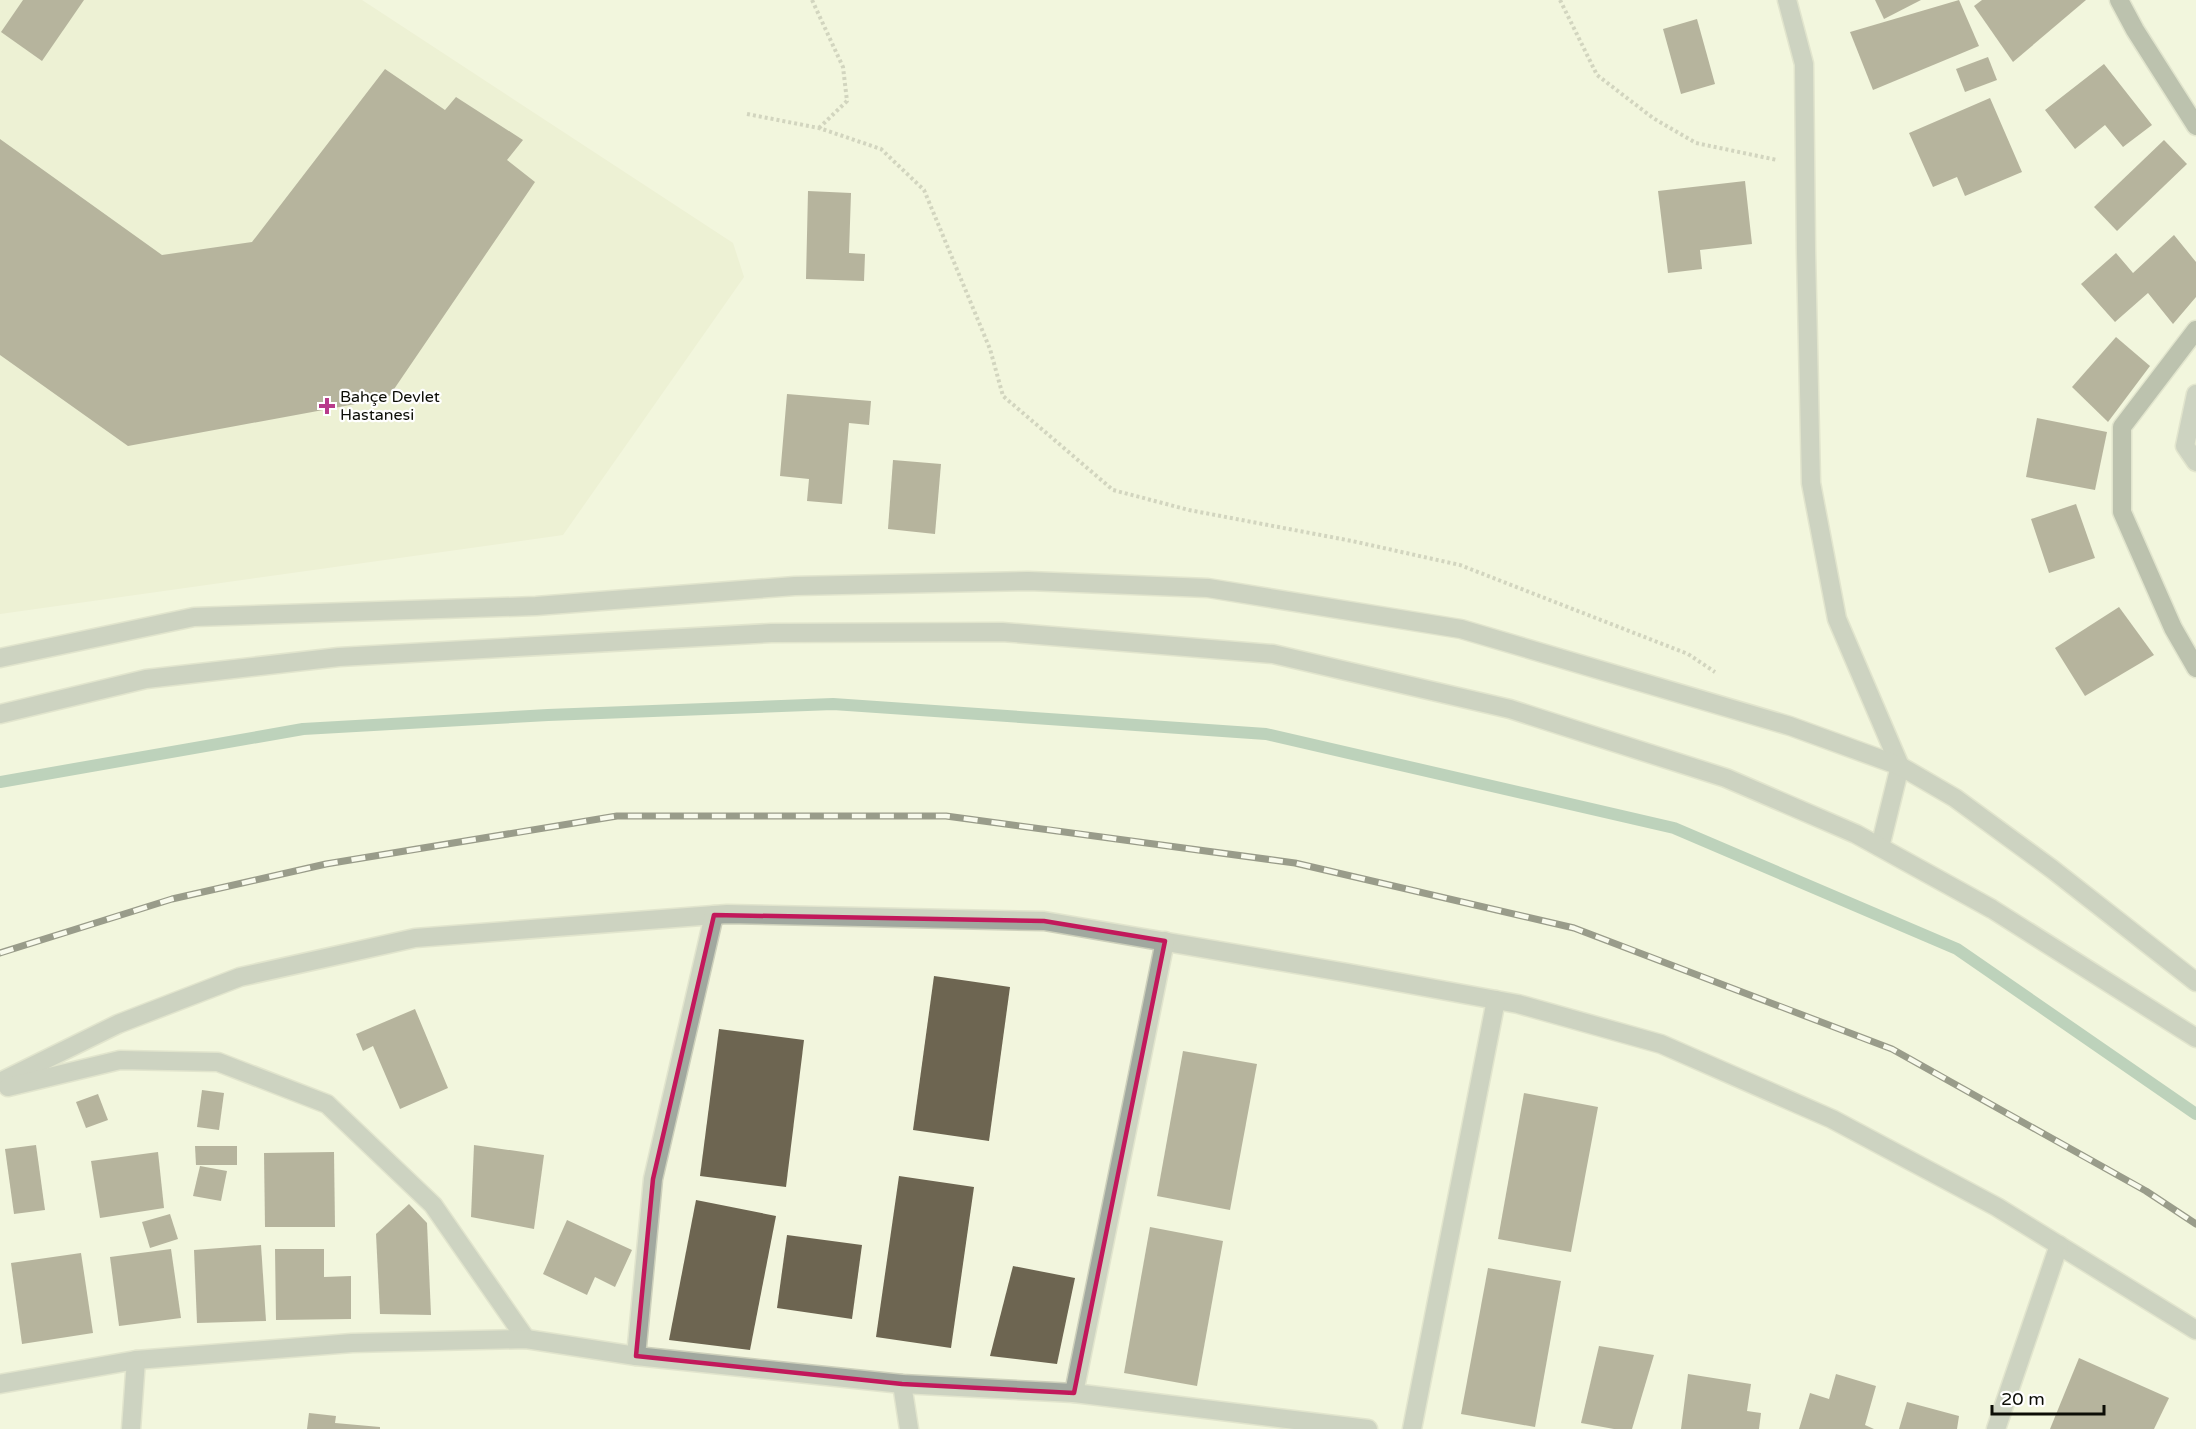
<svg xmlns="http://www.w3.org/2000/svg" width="2196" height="1429" font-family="'Varela Round',sans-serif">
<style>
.built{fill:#e6eaca}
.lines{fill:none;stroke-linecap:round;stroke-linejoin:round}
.stream{stroke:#7da692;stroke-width:12}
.building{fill:#6d6551}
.street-casing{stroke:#cdd0bb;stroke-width:21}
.secondary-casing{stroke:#cdd0bb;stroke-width:21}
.path{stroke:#abae9b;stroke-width:4;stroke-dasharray:3 3;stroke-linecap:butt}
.street{stroke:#a1a89f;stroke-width:18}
.secondary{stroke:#7a8477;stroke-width:18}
.rail-casing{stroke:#2e2f26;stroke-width:7}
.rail{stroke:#fff;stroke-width:4.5;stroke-dasharray:14;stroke-linecap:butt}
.marked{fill:none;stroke:#c2185b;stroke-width:4.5;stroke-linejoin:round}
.poi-dot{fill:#b83b8b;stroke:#fff;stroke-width:2}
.labels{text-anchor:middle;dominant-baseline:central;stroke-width:4.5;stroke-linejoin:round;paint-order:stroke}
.poi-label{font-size:16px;fill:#0c0d06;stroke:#fff;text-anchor:start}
</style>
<rect width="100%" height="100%" fill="#f2f5dd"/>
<polygon class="built" points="0,0 362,0 733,243 744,277 563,535 0,614"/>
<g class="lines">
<polyline class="stream" points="0,782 303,729 548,715 833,704 1266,734 1674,828 1957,949 2196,1114"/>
</g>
<g class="building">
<polygon points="23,0 84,0 42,61 1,32"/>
<polygon points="1875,0 1921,0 1884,19"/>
<polygon points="1959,0 1979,46 1873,90 1850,32"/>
<polygon points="1982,0 2086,0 2013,62 1974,6"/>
<polygon points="1697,19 1715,84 1681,94 1663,29"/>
<polygon points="1988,57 1997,80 1965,92 1956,69"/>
<polygon points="2104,64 2152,125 2123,147 2105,125 2075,149 2045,110"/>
<polygon points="385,69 445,110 456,97 523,140 507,160 535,182 388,398 128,446 0,355 0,139 162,255 252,242"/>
<polygon points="1990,98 2022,172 1965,196 1957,177 1933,187 1909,133"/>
<polygon points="2164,140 2187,164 2117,231 2094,207"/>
<polygon points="1745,181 1752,244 1700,250 1702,269 1668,273 1658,191"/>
<polygon points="808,191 851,193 849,253 865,254 864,281 806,279"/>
<polygon points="2174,235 2196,262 2196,297 2173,324 2148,293 2115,322 2081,284 2116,253 2133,273"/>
<polygon points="2116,337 2150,366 2108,422 2072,387"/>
<polygon points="787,394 871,401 869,425 849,423 842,504 807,501 809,479 780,476"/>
<polygon points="2037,418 2107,432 2095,490 2026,477"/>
<polygon points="893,460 941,464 935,534 888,529"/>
<polygon points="2076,504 2095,558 2049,573 2031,519"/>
<polygon points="2119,607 2154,655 2085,696 2055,648"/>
<polygon points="934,976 1010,987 989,1141 913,1130"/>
<polygon points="415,1009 448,1088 400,1109 373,1046 363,1051 356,1034"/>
<polygon points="719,1029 804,1040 786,1187 700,1176"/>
<polygon points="1183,1051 1257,1064 1230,1210 1157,1196"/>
<polygon points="202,1090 224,1093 219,1130 197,1127"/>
<polygon points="1524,1093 1598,1107 1571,1252 1498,1239"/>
<polygon points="98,1094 108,1120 86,1128 76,1102"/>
<polygon points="36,1145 45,1210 14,1214 5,1149"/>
<polygon points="474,1145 544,1155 534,1229 471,1217"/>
<polygon points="195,1146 237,1146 237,1165 196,1165"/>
<polygon points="158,1152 164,1208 100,1218 91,1161"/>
<polygon points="334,1152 335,1227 265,1227 264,1153"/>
<polygon points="200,1166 227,1171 221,1201 193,1196"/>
<polygon points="899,1176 974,1187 951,1348 876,1337"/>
<polygon points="696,1200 776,1216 750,1350 669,1340"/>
<polygon points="409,1204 427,1223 431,1315 380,1314 376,1234"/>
<polygon points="170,1214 178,1239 150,1248 142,1222"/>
<polygon points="567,1220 632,1250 615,1287 595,1277 587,1295 543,1274"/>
<polygon points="1150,1227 1223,1241 1197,1386 1124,1373"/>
<polygon points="787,1235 862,1245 852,1319 777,1308"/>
<polygon points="261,1245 266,1321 197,1323 194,1250"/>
<polygon points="171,1249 181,1318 119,1326 110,1257"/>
<polygon points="275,1249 324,1249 324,1277 351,1276 351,1319 276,1320"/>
<polygon points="81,1253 93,1333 22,1344 11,1263"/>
<polygon points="1013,1266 1075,1278 1057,1364 990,1356"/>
<polygon points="1488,1268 1561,1281 1535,1427 1461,1414"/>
<polygon points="1599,1346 1654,1355 1632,1429 1614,1429 1581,1423"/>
<polygon points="2079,1358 2169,1398 2154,1429 2050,1429"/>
<polygon points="1688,1374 1751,1384 1747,1411 1761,1413 1759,1429 1681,1429"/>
<polygon points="1836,1374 1876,1386 1865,1425 1874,1429 1799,1429 1810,1393 1829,1399"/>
<polygon points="1907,1402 1959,1416 1957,1429 1899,1429"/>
<polygon points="309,1413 336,1416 335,1423 380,1427 380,1429 307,1429"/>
</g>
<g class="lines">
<g class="street-casing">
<g id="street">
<polyline points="1787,0 1804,64 1806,251 1811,483 1837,619 1900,766 1880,847"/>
<polyline points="2196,394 2185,446 2196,462"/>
<polyline points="0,658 194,617 536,606 795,586 1028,581 1208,588 1461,629 1790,726 1900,766 1955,798 2052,869 2196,982"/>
<polyline points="0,714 146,679 339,657 771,633 1002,632 1273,654 1510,709 1726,778 1856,834 1992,909 2196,1038"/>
<polyline points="0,1082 118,1024 240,977 415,938 727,914 1044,921 1348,973 1518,1004 1661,1044 1832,1119 1997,1207 2196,1330"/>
<polyline points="8,1087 120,1060 218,1062 327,1104 433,1205 526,1339"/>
<polyline points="636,1356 653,1179 714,915"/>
<polyline points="0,1384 136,1360 352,1343 526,1339 636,1356 902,1384 1074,1393 1368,1429"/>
<polyline points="902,1384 909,1429"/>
<polyline points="1074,1393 1165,941"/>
<polyline points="131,1429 136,1360"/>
<polyline points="1412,1429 1496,1000"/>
<polyline points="1996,1429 2059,1245"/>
</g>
</g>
<g class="secondary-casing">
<g id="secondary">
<polyline points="2119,0 2135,30 2196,126"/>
<polyline points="2196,330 2122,427 2122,512 2173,628 2196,668"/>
</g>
</g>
<g class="path">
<polyline points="812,0 843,67 847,101 819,128"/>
<polyline points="1560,0 1597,75 1653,118 1696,143 1777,160"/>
<polyline points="747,114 819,128 881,149 924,190 990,349 1003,396 1113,490 1189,510 1352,541 1460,565 1688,654 1715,672"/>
</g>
<use href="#street" class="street"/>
<use href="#secondary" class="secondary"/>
<g class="rail-casing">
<polyline id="rail" points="0,953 172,899 326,864 617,816 946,816 1295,863 1574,928 1892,1049 2146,1191 2196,1224"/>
</g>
<use href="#rail" class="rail"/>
</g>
<path d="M0 0H2196V1429H0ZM714,915L1044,921L1165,941L1074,1393L902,1384L636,1356L653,1179Z" fill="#f2f5dd" fill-opacity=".55" fill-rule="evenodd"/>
<path class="marked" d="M714,915L1044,921L1165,941L1074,1393L902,1384L636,1356L653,1179Z"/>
<path class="poi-dot" d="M324 397h6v6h6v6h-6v6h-6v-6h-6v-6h6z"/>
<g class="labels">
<g class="poi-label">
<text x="340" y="397">Bahçe Devlet<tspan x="340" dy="18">Hastanesi</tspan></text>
</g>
</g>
<path d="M1992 1405v9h112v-9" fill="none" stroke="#0c0d06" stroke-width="3"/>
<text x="2001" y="1405" font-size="18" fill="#0c0d06" stroke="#ffffff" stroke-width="4.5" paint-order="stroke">20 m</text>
</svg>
